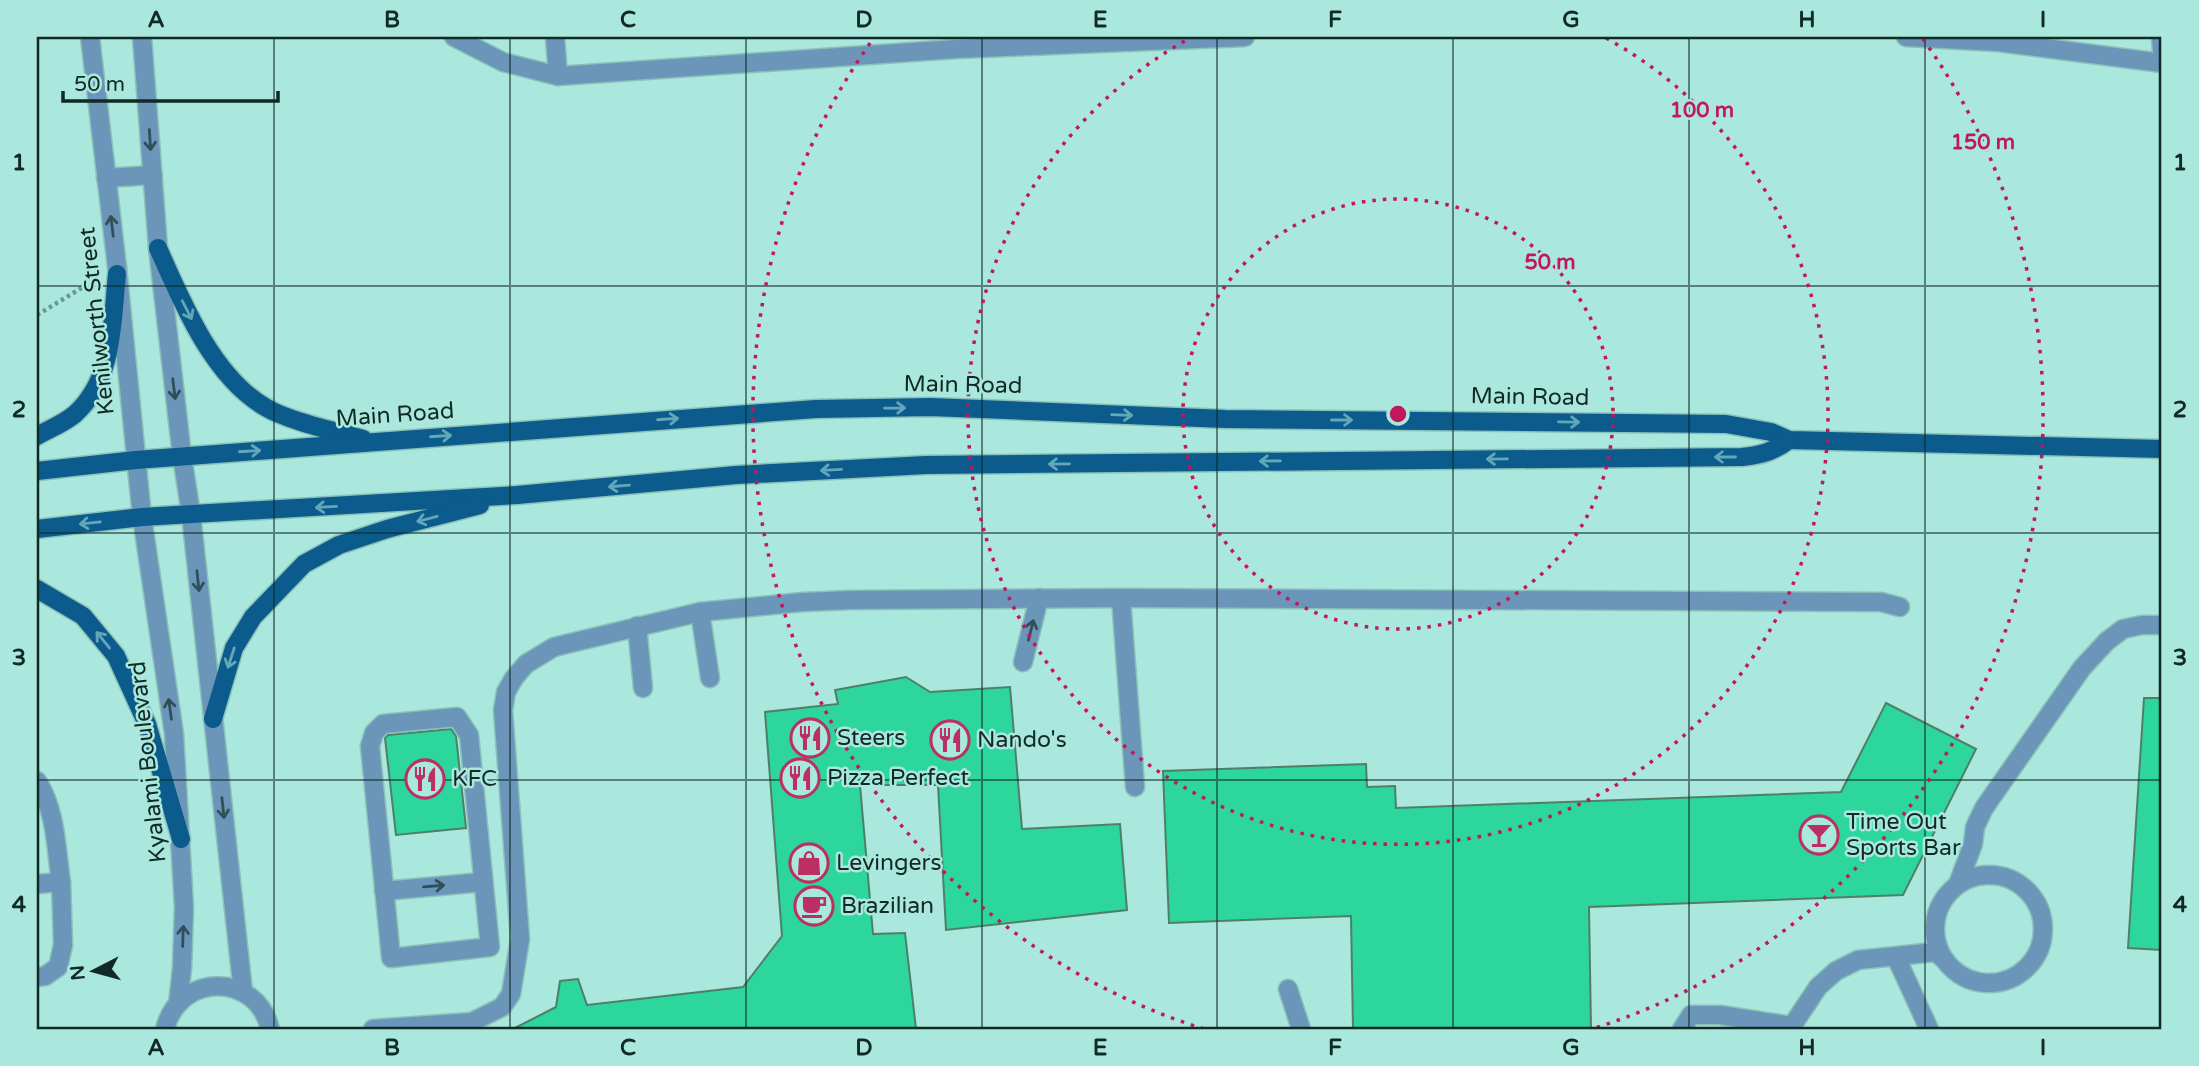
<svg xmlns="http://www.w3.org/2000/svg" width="2199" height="1066" font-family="'Varela Round',sans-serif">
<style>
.building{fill:#2dd69c;stroke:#4f7f69;stroke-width:2}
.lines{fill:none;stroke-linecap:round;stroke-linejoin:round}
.minor-casing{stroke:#8bc1b8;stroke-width:21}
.major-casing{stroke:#8bc1b8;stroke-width:21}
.path{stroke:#6c9a92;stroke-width:4.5;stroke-dasharray:3.5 3.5;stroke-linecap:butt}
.minor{stroke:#6b96b9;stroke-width:18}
.major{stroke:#0c5b8d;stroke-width:18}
.oneway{stroke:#305059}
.oneway2{stroke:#63a8b9}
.grid{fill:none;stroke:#112a26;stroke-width:2;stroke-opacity:0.55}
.ring{fill:none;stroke:#c2185b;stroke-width:3.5;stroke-dasharray:3.5 7}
.labels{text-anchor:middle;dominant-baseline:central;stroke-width:5;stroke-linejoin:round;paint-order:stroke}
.street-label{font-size:23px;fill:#112a26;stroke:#aae7dd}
.poi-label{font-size:23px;fill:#112a26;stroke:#aae7dd;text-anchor:start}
.centre{fill:#c2185b;stroke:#aae7dd;stroke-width:3.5}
.ring-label{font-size:21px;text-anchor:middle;font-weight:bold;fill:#c2185b;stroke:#aae7dd;stroke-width:5;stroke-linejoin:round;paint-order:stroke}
.neatline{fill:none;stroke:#112a26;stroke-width:2.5}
.grid-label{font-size:23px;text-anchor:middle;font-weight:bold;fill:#112a26}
</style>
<rect width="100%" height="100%" fill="#aae7dd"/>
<g class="building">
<polygon points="906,677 930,692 1010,687 1022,829 1120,824 1127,910 946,930 938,785 860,785 873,934 905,933 916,1029 513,1029 556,1007 560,981 578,979 587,1005 743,987 782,936 765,712 838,704 835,690"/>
<polygon points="2144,698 2162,698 2162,950 2128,948"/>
<polygon points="1886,703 1976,749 1903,895 1589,907 1591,1029 1353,1029 1351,916 1169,923 1163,771 1366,764 1367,787 1395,786 1396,808 1841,792"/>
<polygon points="451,729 456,736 466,828 396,835 385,738 388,735"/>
</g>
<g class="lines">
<g class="minor-casing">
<g id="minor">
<polyline points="90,37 117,267 142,517 174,734 184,908 182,968 178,1004"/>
<polyline points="142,37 158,248 182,456 191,514 243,992"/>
<polyline points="454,37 503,62 558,76 956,49 1245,37"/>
<polyline points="555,37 558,76"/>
<polyline points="1906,37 1998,42 2162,63"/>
<polyline points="2161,37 2162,51"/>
<polyline points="106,178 153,175"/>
<polyline points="1121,598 1135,787"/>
<polyline points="700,612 710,678"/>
<polyline points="637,626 643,688"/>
<polyline points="1023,662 1039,598"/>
<polygon points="457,717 469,735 490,947 391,958 370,746 374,733 383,724"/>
<path d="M37,781C56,810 56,848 61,882"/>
<circle cx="1989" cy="929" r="54"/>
<polyline points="37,884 61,882 63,945 58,967 45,976 37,977"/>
<polyline points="1958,884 1973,844 1975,827 1984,808 2082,668 2107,641 2123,629 2142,625 2162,625"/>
<polyline points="384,891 483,882"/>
<polyline points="1896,957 1929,1029"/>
<polyline points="1288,989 1301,1029"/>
<path d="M165,1029C179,972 257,972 270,1029"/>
<polyline points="373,1029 472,1022 502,1007 511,994 520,939 503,710 506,692 514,678 526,664 554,647 700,612 803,602 851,600 1121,598 1881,602 1900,607"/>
<polyline points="1682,1029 1691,1015 1720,1015 1792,1026"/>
<polyline points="1790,1029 1818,987 1836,971 1858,960 1935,952 1944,959"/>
</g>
</g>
<g class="major-casing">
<g id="major">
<path d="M158,248C182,302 212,376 265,407C288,421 335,431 363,439"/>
<path d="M37,436C49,429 65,423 75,414C114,379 112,322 117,274"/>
<polyline points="37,471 136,460 816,409 931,407 1225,419 1726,424 1771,432 1789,440 2162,449"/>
<path d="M37,529L142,517L517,495L736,475L926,465L1742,457C1761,455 1773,452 1789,440"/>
<polyline points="37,589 83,616 116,656 147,724 181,839"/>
<polyline points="213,719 234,648 253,617 304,564 339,545 387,529 480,505"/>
</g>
</g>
<polyline class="path" points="37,315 93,281"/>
<use href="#minor" class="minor"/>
<use href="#major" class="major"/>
</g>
<defs><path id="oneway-shaft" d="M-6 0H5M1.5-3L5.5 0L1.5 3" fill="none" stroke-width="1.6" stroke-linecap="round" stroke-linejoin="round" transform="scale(1.75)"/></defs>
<g class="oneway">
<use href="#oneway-shaft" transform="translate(150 140) rotate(86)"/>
<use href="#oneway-shaft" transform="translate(112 226) rotate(-97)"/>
<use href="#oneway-shaft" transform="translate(174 389) rotate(83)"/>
<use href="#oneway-shaft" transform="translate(198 581) rotate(84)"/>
<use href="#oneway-shaft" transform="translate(1031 630) rotate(-76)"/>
<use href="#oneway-shaft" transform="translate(170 709) rotate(-98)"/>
<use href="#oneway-shaft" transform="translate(223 808) rotate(84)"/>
<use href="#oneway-shaft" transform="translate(434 886) rotate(-5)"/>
<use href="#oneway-shaft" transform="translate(183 936) rotate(-88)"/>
</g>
<g class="oneway2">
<use href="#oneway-shaft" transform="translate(187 310) rotate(63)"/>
<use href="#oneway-shaft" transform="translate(895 408) rotate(-1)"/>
<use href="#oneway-shaft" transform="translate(1122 415) rotate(2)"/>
<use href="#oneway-shaft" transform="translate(668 419) rotate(-4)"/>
<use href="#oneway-shaft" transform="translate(1342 420)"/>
<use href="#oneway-shaft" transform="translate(1569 422) rotate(1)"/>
<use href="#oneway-shaft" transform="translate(441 436) rotate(-4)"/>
<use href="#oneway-shaft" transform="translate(250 451) rotate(-4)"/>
<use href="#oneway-shaft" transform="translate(1725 457) rotate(180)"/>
<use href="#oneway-shaft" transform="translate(1497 459) rotate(179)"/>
<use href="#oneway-shaft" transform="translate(1270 461) rotate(179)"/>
<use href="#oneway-shaft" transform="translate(1059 464) rotate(179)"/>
<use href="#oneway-shaft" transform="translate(831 470) rotate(177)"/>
<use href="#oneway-shaft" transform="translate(619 486) rotate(175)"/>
<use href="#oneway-shaft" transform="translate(326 507) rotate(177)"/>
<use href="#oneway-shaft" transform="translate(427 519) rotate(165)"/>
<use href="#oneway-shaft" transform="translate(90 523) rotate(174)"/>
<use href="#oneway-shaft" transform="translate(103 640) rotate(-129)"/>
<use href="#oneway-shaft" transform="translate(231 658) rotate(108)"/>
</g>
<path class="grid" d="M274,37V1029M510,37V1029M746,37V1029M982,37V1029M1217,37V1029M1453,37V1029M1689,37V1029M1925,37V1029M37,286H2162M37,533H2162M37,780H2162"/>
<g class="ring">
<circle cx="1398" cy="414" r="215"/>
<path d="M1606 38A430 430 0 1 1 1190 38"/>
<path d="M1204 1029A645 645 0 0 1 873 39M1923 39A645 645 0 0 1 1592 1029"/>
</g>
<defs>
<g id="restaurant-ring" transform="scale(2.0125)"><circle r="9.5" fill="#aae7dd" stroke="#bc2f62" stroke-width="1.5"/><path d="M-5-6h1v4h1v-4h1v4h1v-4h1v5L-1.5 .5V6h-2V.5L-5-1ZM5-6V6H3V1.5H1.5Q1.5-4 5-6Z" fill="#bc2f62"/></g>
<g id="bar-ring" transform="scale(2.0125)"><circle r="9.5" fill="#aae7dd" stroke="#bc2f62" stroke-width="1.5"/><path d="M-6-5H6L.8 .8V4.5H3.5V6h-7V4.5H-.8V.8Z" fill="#bc2f62"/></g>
<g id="shop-ring" transform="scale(2.0125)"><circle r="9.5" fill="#aae7dd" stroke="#bc2f62" stroke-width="1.5"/><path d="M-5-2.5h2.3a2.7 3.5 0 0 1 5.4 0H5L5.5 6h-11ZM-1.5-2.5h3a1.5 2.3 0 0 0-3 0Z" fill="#bc2f62"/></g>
<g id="cafe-ring" transform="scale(2.0125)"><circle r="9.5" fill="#aae7dd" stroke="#bc2f62" stroke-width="1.5"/><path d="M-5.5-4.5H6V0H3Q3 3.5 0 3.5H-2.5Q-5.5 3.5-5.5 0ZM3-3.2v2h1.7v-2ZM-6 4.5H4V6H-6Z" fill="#bc2f62"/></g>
</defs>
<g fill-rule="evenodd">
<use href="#restaurant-ring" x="810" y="738"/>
<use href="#restaurant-ring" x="950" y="740"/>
<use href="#restaurant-ring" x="800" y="778"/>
<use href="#restaurant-ring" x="425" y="779"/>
<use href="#bar-ring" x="1819" y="835"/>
<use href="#shop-ring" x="809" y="863"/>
<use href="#cafe-ring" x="814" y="906"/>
</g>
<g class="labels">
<g class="street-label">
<text transform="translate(97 321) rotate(-96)">Kenilworth Street</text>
<text transform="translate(963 385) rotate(1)">Main Road</text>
<text transform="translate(1530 397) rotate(1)">Main Road</text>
<text transform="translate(395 415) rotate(-4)">Main Road</text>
<text transform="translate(148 762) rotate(-96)">Kyalami Boulevard</text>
</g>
<g class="poi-label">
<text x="837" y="738">Steers</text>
<text x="977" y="740">Nando's</text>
<text x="827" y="778">Pizza Perfect</text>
<text x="452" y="779">KFC</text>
<text x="1846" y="822">Time Out<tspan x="1846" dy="26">Sports Bar</tspan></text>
<text x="836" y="863">Levingers</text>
<text x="841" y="906">Brazilian</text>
</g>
</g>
<circle cx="1398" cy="414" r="10" class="centre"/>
<g class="ring-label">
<text x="1702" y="117">100 m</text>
<text x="1983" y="149">150 m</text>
<text x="1550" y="269">50 m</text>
</g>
<rect width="2199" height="1066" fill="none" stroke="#aae7dd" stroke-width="77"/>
<g transform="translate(94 971) rotate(264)" stroke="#aae7dd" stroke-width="5" paint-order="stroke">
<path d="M0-5L12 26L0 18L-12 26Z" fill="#112a26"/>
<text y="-10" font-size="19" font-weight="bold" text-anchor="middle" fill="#112a26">N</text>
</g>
<path d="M63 91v10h215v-10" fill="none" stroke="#112a26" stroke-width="3.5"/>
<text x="74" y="91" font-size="21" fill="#112a26" stroke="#aae7dd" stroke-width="5" paint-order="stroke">50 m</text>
<rect x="38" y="38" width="2122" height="990" class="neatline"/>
<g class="grid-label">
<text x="156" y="27">A</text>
<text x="392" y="27">B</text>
<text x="628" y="27">C</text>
<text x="864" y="27">D</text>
<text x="1100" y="27">E</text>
<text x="1335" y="27">F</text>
<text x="1571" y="27">G</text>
<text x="1807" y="27">H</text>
<text x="2043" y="27">I</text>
<text x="19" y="170">1</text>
<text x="2180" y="170">1</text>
<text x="19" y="417">2</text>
<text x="2180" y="417">2</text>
<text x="19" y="665">3</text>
<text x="2180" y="665">3</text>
<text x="19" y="912">4</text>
<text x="2180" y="912">4</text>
<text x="156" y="1055">A</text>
<text x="392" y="1055">B</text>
<text x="628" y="1055">C</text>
<text x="864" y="1055">D</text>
<text x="1100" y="1055">E</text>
<text x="1335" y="1055">F</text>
<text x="1571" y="1055">G</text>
<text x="1807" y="1055">H</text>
<text x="2043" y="1055">I</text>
</g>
</svg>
